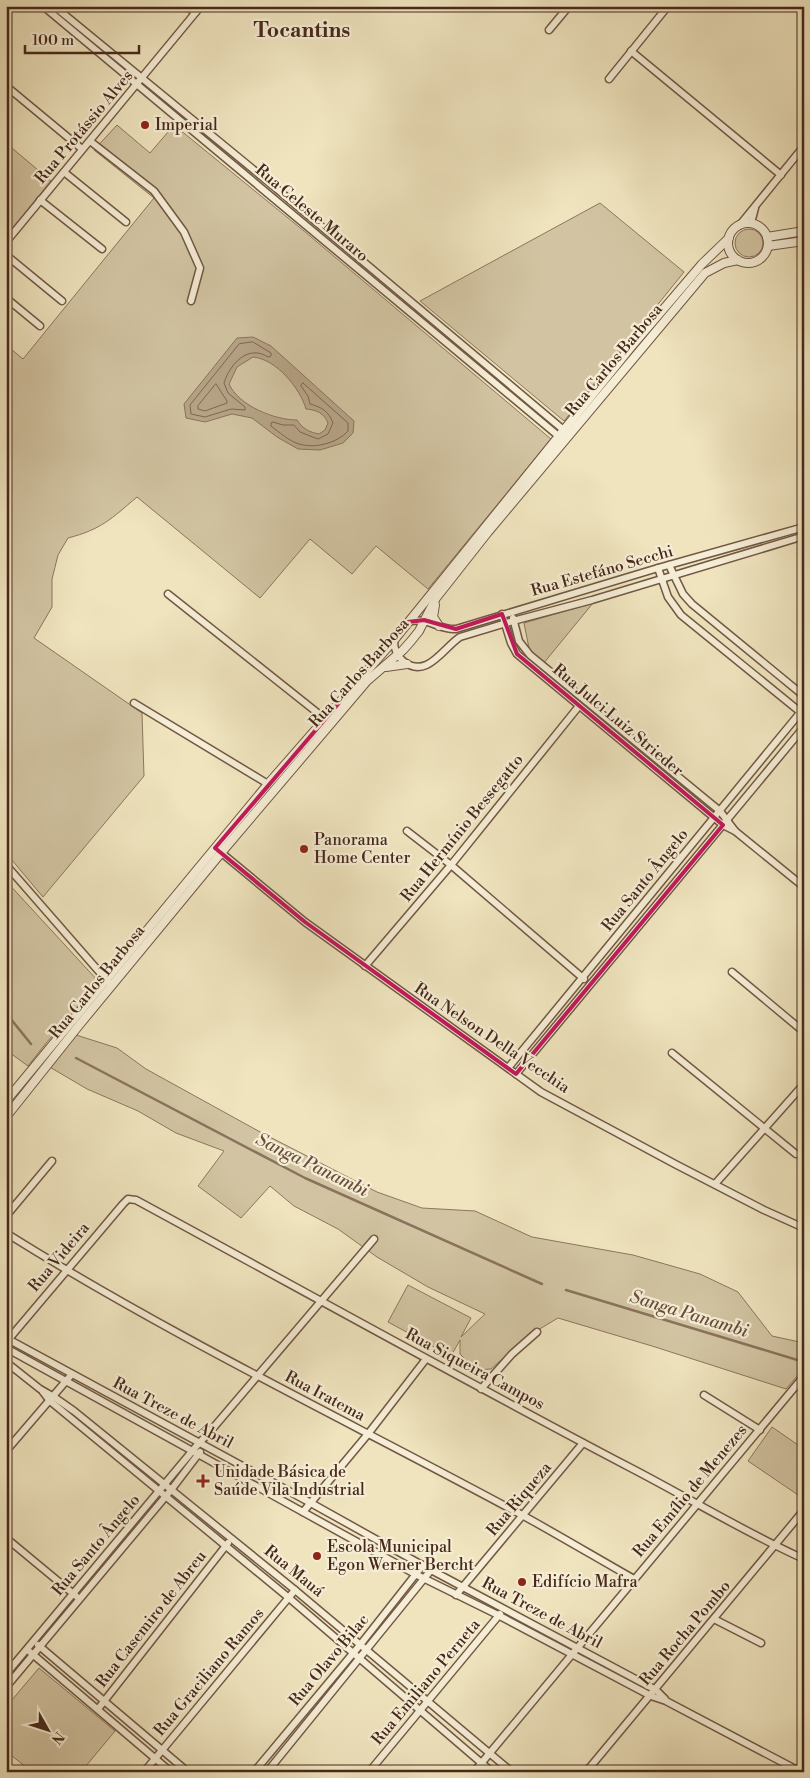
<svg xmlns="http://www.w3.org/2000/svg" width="810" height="1778" font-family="'Libre Bodoni',serif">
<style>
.green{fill:#d2c4a2;stroke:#8c765e}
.water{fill:#b6a487;stroke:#8a735c;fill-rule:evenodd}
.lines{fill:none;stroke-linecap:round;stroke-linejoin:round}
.shore{stroke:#7e6651;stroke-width:1}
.stream{stroke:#8a735c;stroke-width:2.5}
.minor-casing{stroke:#715844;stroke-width:9}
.tertiary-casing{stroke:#715844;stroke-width:10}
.minor{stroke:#f5edd5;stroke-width:6}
.tertiary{stroke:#f5edd5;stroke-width:8}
.marked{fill:none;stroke:#c2185b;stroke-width:4;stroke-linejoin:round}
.poi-dot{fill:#8f2418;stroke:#f5edd5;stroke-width:2}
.labels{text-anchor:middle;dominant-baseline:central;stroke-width:4.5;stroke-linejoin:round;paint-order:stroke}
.poi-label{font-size:16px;fill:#47291b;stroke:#f5edd5;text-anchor:start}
.street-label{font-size:16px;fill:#47291b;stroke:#f5edd5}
.water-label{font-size:18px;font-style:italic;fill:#684e3b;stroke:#f5edd5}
.district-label{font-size:21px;font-weight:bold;fill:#47291b;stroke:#f5edd5}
</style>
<rect width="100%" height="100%" fill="#efe4be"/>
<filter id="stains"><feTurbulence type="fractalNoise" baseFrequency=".004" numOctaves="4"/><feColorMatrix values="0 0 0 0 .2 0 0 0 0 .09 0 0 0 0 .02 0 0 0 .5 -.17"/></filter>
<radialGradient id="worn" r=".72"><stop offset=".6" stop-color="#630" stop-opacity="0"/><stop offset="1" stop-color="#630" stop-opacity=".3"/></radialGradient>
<g class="green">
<path d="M117,125L150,153L174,125L304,231L551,439L428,589L376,546L352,574L310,539L260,598L137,497C111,519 102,529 68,538L58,555L52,579V607L34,638L142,713L144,776L43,897L6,853V687L11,681L6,678V345L23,359L154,198L94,150Z"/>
<polygon points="6,143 51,181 6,236"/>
<polygon points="600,203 684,272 564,421 420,301"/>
<circle cx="749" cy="243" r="14"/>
<polygon points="593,603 543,664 530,653 524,623"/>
<polygon points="6,881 99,982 47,1042 28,1066 6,1050"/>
<polygon points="73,1034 117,1048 146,1069 262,1133 377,1192 422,1208 475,1211 532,1237 633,1255 700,1274 738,1292 772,1336 804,1343 804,1368 786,1389 652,1346 558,1318 528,1336 491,1369 476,1370 460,1354 460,1340 451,1356 388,1322 408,1285 471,1318 461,1337 485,1314 428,1287 377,1257 338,1229 294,1206 270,1186 241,1218 198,1186 224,1151 176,1133 138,1111 87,1089 48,1066"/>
<polygon points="772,1427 804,1449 804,1499 748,1461"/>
<polygon points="39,1668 115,1731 81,1772 32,1772 6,1751 6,1707"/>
</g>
<path class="water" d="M253,337L271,346L354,421L353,433L343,443L320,450L298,449L277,437L252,418L232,414L205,422L186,418L184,404L237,338ZM253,357C276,359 300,388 306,409C317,410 324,413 328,423L325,430L319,434C309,432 303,429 297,420C275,420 239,406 229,384L237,367Z"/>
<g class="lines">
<g class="shore">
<path d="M253,342L271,353V356L268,357C248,344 230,364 224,383L228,393L245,407V410L231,409L205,417L191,414L190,405L239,344Z"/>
<path d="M303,383L348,423V431C337,443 315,449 299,444C289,441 279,432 271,426V423L273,422L283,425H294L300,432L318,439L328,434L333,423C329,412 322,407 310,404L308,396L301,386Z"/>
<polygon points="216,384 227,401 227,403 205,411 198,409 198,406"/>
</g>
<g class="stream">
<polyline points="6,1013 31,1044"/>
<polyline points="76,1058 305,1178 542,1284"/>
<polyline points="566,1290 804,1362"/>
</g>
<g class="minor-casing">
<g id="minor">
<polyline points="43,6 562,439"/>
<polyline points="54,6 271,184 566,432"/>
<polyline points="187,6 195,13"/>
<polyline points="549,30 569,6"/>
<polyline points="631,51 781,175"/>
<polyline points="609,79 668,6"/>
<polyline points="6,86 82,149"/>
<polyline points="90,141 154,191 184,232 200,268 191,301"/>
<polyline points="64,172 126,222"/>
<polyline points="40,200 102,249"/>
<polyline points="751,223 755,208"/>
<polyline points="739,226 804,146"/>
<polyline points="6,242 201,6"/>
<polyline points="6,255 62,301"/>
<polyline points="6,298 40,326"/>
<polyline points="669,565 683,594 692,604 804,696"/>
<polyline points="658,568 668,597 681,615 804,715"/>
<polyline points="168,594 324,718"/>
<polyline points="502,614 511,643 517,654 723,825 735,831 804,887"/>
<polyline points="513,618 519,641 530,655 720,811 735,831"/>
<path d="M408,622C429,616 436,630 456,629L658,568L804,527"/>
<path d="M394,640C394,649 396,655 403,661C427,680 443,648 460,637L513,621L592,600L804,536"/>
<polyline points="134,703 268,784"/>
<polyline points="407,831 451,865 584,979"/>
<polyline points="218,850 305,922 541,1092 675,1164 764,1210 804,1228"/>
<polyline points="6,865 109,983"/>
<polyline points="365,966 451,865 579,706"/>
<polyline points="732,972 804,1032"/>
<polyline points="672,1053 796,1154"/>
<polyline points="508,1068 804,708"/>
<polyline points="516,1074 804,727"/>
<polyline points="715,1184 804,1084"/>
<polyline points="6,1216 52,1161"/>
<path d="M6,1233C172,1337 350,1422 522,1515C560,1536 597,1558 634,1579"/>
<polyline points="6,1338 309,1502 431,1570 656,1690 665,1699"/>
<path d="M8,1340L123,1204L128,1199L136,1200C300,1289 463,1380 629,1467C687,1497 744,1532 804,1559"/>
<polyline points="6,1348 417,1575 498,1615 651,1696 666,1701 801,1772"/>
<polyline points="6,1362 40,1389 54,1397 74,1411 295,1590 512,1772"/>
<polyline points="481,1389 512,1354 537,1332"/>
<polyline points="43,1392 50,1401 289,1598 492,1772"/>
<polyline points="704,1395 760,1430"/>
<polyline points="6,1451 72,1374"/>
<polyline points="303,1512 368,1434 426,1359"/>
<polyline points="6,1538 76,1596"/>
<polyline points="456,1595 583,1443"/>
<polyline points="714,1619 761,1643"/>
<polyline points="38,1645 188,1772"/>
<polyline points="30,1652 171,1772"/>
<polyline points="6,1674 199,1443 208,1434 374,1239"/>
<polyline points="6,1687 171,1490 200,1452"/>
<polyline points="98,1709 228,1543"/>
<polyline points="144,1772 295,1590"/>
<polyline points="254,1772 360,1645 423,1565"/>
<polyline points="267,1772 431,1570"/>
<polyline points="369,1772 500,1614"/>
<polyline points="474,1772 804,1376"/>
<polyline points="586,1772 804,1510"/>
</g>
</g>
<g class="tertiary-casing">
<g id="tertiary">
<circle cx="748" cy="243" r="20"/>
<polyline points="767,237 804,231"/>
<polyline points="768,246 804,241"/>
<polyline points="435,605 433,617 439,626"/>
<polyline points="386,667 407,664"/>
<polyline points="6,1101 268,784 394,640 631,347 702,264 729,238"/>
<polyline points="6,1117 80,1024 221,853 367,681 403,650 411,641 419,631 436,598 488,532 705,273 724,263 738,260"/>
</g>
</g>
<use href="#minor" class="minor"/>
<use href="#tertiary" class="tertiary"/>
</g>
<path class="marked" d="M502,614L517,654L723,825L516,1074L305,922L215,848L408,622L424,620L456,629Z"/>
<g class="poi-dot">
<circle cx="145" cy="125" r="5"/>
<circle cx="304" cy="849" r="5"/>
<path d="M200.5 1473.5h5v5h5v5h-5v5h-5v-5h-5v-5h5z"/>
<circle cx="317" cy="1556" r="5"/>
<circle cx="522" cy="1582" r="5"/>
</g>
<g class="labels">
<g class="poi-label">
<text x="155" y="125">Imperial</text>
<text x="314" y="840">Panorama<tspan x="314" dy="18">Home Center</tspan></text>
<text x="214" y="1472">Unidade Básica de<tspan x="214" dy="18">Saúde Vila Industrial</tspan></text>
<text x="327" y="1547">Escola Municipal<tspan x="327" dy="18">Egon Werner Bercht</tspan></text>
<text x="532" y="1582">Edifício Mafra</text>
</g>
<g class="street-label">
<text transform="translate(84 127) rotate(-50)">Rua Protássio Alves</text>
<text transform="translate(312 213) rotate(40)">Rua Celeste Muraro</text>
<text transform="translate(614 360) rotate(-50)">Rua Carlos Barbosa</text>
<text transform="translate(602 571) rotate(-16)">Rua Estefáno Secchi</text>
<text transform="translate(359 673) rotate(-48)">Rua Carlos Barbosa</text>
<text transform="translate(618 720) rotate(40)">Rua Julci Luiz Strieder</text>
<text transform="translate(462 828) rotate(-51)">Rua Hermínio Bessegatto</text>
<text transform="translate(645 880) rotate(-51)">Rua Santo Ângelo</text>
<text transform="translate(97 982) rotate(-51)">Rua Carlos Barbosa</text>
<text transform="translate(492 1038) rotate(34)">Rua Nelson Della Vecchia</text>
<text transform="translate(59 1257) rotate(-50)">Rua Videira</text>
<text transform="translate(475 1369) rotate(28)">Rua Siqueira Campos</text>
<text transform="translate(325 1396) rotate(28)">Rua Iratema</text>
<text transform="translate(173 1413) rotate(28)">Rua Treze de Abril</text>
<text transform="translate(690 1491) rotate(-50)">Rua Emílio de Menezes</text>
<text transform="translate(519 1499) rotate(-50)">Rua Riqueza</text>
<text transform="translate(96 1545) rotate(-50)">Rua Santo Ângelo</text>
<text transform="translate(294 1571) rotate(39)">Rua Mauá</text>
<text transform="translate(542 1613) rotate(28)">Rua Treze de Abril</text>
<text transform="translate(151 1619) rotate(-52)">Rua Casemiro de Abreu</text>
<text transform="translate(685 1633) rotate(-50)">Rua Rocha Pombo</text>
<text transform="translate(329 1660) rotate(-50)">Rua Olavo Bilac</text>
<text transform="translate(209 1672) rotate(-50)">Rua Graciliano Ramos</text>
<text transform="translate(426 1682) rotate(-50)">Rua Emiliano Perneta</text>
</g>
<g class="water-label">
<text transform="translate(312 1165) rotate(26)">Sanga Panambi</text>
<text transform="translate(689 1314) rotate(17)">Sanga Panambi</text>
</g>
<g class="district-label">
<text x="302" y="31">Tocantins</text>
</g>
</g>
<rect width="810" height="1778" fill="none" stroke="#efe4be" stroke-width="25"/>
<rect x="8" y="8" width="795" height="1763" fill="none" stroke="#47291b" stroke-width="2.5"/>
<rect x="12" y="12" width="785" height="1753" fill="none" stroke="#47291b"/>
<g transform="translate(48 1730) rotate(129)" stroke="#f5edd5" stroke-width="4" paint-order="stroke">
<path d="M0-4L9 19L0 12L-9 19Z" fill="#47291b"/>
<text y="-8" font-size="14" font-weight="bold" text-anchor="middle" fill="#47291b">N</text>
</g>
<path d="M25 45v8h114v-8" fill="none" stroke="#47291b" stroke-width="2.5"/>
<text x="32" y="45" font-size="15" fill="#47291b" stroke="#f5edd5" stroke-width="4" paint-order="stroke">100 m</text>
<rect width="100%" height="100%" filter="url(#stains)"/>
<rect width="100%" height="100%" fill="url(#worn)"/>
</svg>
